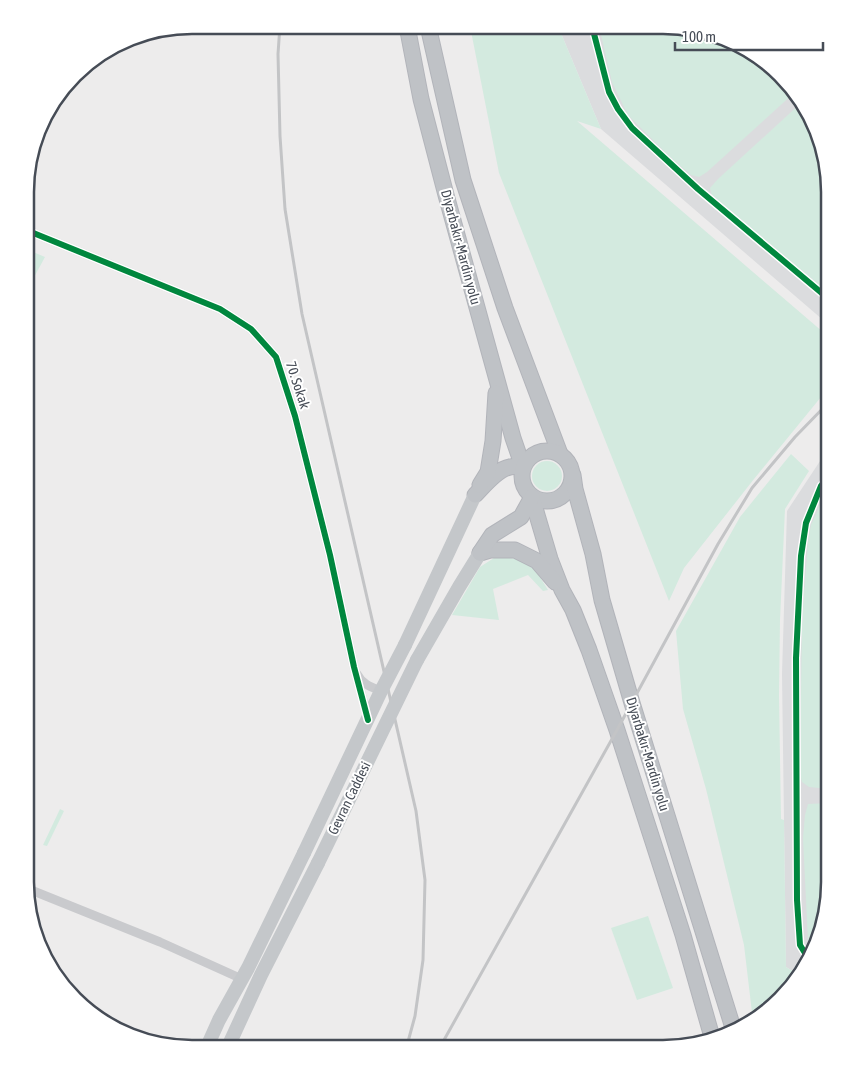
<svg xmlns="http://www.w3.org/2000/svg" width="855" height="1074" font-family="'Asap Condensed',sans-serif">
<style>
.airport{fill:#dbdcde}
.green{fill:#d3eadf}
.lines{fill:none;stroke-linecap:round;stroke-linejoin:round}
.trunk-casing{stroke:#b2b4ba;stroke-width:17}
.minor{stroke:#c9cacd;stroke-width:9}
.primary{stroke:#c4c7ca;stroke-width:14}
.trunk{stroke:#bfc2c6;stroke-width:15}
.rail{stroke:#c3c4c6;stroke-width:3}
.primary-bridge{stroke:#c4c7ca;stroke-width:14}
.cycleway-casing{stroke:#fff;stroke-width:9}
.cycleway{stroke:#00873e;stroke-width:6}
.labels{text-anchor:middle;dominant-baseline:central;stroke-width:4;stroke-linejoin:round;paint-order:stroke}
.street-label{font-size:14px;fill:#464c56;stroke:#fff}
.rim{fill:none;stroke:#464c56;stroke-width:2.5}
</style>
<rect width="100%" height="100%" fill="#edecec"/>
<g class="airport">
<polygon points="558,26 686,26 756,53 808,108 830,191 830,326 601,129"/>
<polygon points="830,446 830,894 801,976 786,967 782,674 787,511"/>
</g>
<g class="green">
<polygon points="470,26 558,26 601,129 577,121 830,338 830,386 754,479 684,568 669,601 499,173"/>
<polygon points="599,26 686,26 756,53 794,93 707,172 699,177 691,175 671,158 628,115 612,82"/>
<polygon points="802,102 808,108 830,191 830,294 712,197 710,188 718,179"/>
<polygon points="26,249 45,257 26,292"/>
<polygon points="791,454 809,471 785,509 780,620 779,695 781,819 784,820 786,967 801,976 786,990 779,987 765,1009 753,1021 744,945 706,789 683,709 676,631 740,517"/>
<circle cx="547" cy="476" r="15"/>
<polygon points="830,484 830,789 809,787 802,782 800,774 802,621 808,542 811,525"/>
<polygon points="497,556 517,559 535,569 548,590 543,591 528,575 493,589 499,620 452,615 480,567"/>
<polygon points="830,803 830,894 811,948 808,941 803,838 805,815 808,804"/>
<polygon points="60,809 64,811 47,846 43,845"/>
<polygon points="648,916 673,988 637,1000 611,928"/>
</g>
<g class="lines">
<g class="trunk-casing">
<g id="trunk">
<path d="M407,26L421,99L446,195L513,438L523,467C519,467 514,466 510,467C497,469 484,486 475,495"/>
<polyline points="428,26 463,180 505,308 560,454"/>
<circle cx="547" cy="476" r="25"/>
<polyline points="573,475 575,489 593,554 602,600 632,703 734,1031"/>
<polyline points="480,485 488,472 493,441 496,393"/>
<polyline points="532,497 537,515 550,559 562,590 573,610 589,650 617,730 683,935 712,1037"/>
<polyline points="480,553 490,550 515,550 537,561 555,582"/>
<polyline points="480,553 492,535 521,517 532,497"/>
</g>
</g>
<g class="minor">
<polyline points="592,26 609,92 618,109 632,128 698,189 830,300"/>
<polyline points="26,230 220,309 251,329 276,357 295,416 330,555 354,667 368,719"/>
<path d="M357,674C362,684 371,687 381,691"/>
<polyline points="26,888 160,942 242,979"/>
<polyline points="808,958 800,945 797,900 796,658 801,556 806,523 821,486 830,475"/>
</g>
<g class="primary">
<polyline points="405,645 475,495"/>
<polyline points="417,660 459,587 480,553"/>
<polyline points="206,1049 219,1020 248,968 304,853"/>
<polyline points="227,1049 261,975 318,863"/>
</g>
<use href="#trunk" class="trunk"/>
<g class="rail">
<polyline points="280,25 278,54 280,136 285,209 302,314 416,811 425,880 423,960 415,1016 406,1049"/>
<polyline points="439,1049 617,730 718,544 752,488 795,437 830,401"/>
</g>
<g class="primary-bridge">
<polyline points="304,853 381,691 405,645"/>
<polyline points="318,863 417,660"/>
</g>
<g class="cycleway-casing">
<g id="cycleway">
<polyline points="592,26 609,92 618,109 632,128 698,189 830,300"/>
<polyline points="26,230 220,309 251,329 276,357 295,416 330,555 354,667 368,720"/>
<polyline points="808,958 800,945 797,900 796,658 801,556 806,523 821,486 830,475"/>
</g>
</g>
<use href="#cycleway" class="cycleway"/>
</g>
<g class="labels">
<g class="street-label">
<text transform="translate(461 247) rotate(75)">Diyarbakır-Mardin yolu</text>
<text transform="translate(298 385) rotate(72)">70. Sokak</text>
<text transform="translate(648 754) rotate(73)">Diyarbakır-Mardin yolu</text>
<text transform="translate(349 798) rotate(-64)">Gevran Caddesi</text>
</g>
</g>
<path d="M0 0H855V1074H0ZM192 34H663A158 158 0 0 1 821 192V882A158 158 0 0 1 663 1040H192A158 158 0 0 1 34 882V192A158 158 0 0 1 192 34Z" fill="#fff" fill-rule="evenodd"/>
<path class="rim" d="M192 34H663A158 158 0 0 1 821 192V882A158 158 0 0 1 663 1040H192A158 158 0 0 1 34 882V192A158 158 0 0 1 192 34Z"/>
<path d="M675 42v8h148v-8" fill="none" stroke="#464c56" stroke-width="2.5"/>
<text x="682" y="42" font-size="15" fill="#464c56" stroke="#ffffff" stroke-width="4" paint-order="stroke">100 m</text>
</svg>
